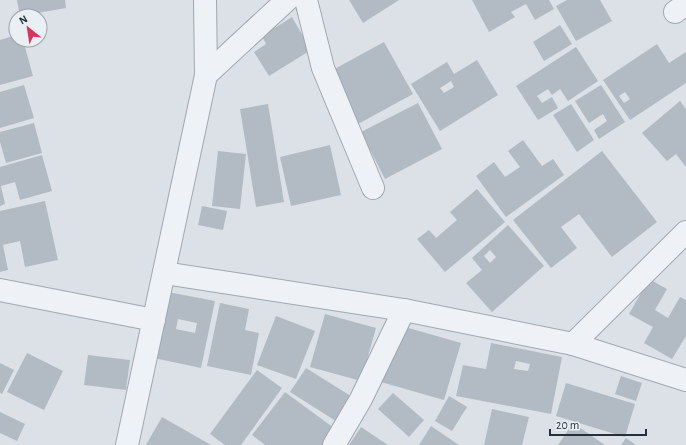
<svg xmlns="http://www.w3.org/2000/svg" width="686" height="445" font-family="'Alegreya Sans',sans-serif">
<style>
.building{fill:#b2bac4;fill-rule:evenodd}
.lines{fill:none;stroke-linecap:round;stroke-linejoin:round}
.minor-casing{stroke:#a0a8b1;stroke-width:24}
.minor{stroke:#eef1f5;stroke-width:22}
</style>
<rect width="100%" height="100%" fill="#dbe1e7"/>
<g class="building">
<polygon points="17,0 65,0 66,8 20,16"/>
<polygon points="349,0 399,0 363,23"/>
<polygon points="472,0 549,0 554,9 535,20 526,4 511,12 515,17 489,32"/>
<polygon points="567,0 600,0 612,21 576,41 556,6"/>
<polygon points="292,17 311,50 269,76 254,52 266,44 262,36"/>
<polygon points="560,25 572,44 544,61 533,42"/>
<polygon points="16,35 16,40 23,40 33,76 0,85 0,40"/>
<polygon points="384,42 413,94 358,124 329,72"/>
<path d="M657,44L669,63L686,52V83L630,120L603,80ZM625,92L630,99L624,103L619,96Z"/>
<polygon points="576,47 598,81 568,101 560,89 552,95 548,89 537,96 542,103 552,97 558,108 538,120 516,86"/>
<path d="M477,60L498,95L440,131L411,84L447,62L454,74ZM451,81L454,87L444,93L440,88Z"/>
<polygon points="24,85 34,118 0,128 0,92"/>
<polygon points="601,85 625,122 599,139 594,130 607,121 603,114 589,123 575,101"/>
<polygon points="680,101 686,109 686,167 676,154 667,161 642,133"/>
<polygon points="418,103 442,149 385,179 361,132"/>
<polygon points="268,104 284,202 256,207 240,109"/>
<polygon points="571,104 594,140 577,152 553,115"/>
<polygon points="34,123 42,153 6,163 0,142 0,132"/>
<polygon points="523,140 542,166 553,159 564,175 506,217 476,176 494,162 505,177 520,167 508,151"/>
<polygon points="330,145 341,195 291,206 280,157"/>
<polygon points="218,151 246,154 240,209 212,206"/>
<polygon points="602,151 657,222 612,257 579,214 561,227 577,248 551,268 513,220"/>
<polygon points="42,155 52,191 20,200 15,182 1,186 5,204 0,206 0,167"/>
<polygon points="477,189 505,222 445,272 417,239 429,230 436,238 457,220 450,212"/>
<polygon points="45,201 58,260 25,267 20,241 3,245 8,270 0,272 0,211"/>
<polygon points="202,206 227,211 223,230 198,225"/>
<path d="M508,225L544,266L492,312L466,283L482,270L472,258ZM490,250L496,257L490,263L484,256Z"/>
<polygon points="649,279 667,289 655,310 668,318 680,297 686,300 686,336 672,359 644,343 653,327 629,314"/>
<path d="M168,292L215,301L201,368L154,358ZM178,319L197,323L195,333L176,329Z"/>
<polygon points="220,303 249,309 245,330 259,333 251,375 207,366"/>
<polygon points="325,314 376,328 361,381 310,367"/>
<polygon points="276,316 315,331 296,379 257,365"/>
<polygon points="398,325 461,343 444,400 381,382"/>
<path d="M491,343L562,357L551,414L456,396L463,365L486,369ZM516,361L530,364L528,371L514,369Z"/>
<polygon points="27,353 63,371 44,410 7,392"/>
<polygon points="88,355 130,360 126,390 84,385"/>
<polygon points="0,363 14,370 2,394 0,393"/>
<polygon points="306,368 354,398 339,423 290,392"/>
<polygon points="257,370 282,388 241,445 225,445 210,434"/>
<polygon points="621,376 642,383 636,401 615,394"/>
<polygon points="566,383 635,404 625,437 556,416"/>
<polygon points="285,392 338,431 328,445 265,445 252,435"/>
<polygon points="393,393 424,420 409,437 378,409"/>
<polygon points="449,396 467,407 452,431 435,421"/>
<polygon points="492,409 529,417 522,445 484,445"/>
<polygon points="0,412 25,424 17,441 0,433"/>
<polygon points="162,417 211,445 146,445"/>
<polygon points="573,423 605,445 558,445"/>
<polygon points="431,426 459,445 419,445"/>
<polygon points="361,427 388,445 349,445"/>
<polygon points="626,438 636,445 621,445"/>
</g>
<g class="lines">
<g class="minor-casing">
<g id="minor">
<polyline points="306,0 323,68 373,188"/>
<polyline points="675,12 686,4"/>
<polyline points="206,75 287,0"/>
<polyline points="164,273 404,310 573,344 686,380"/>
<polyline points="0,290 154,320"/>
<polyline points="573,344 686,232"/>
<polyline points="127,445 206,75 205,0"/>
<polyline points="334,445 361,399 404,310"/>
</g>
</g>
<use href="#minor" class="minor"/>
</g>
<g transform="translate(28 28) rotate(330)"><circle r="19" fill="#eaeff4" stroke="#9ba3ab"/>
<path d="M0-3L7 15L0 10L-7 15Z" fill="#d6355e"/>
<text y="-6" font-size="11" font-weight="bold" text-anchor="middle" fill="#24303d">N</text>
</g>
<path d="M550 429v6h96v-6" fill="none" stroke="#24303d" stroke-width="2"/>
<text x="556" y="429" font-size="12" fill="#24303d" stroke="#eaeff4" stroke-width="3" paint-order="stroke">20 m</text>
</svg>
